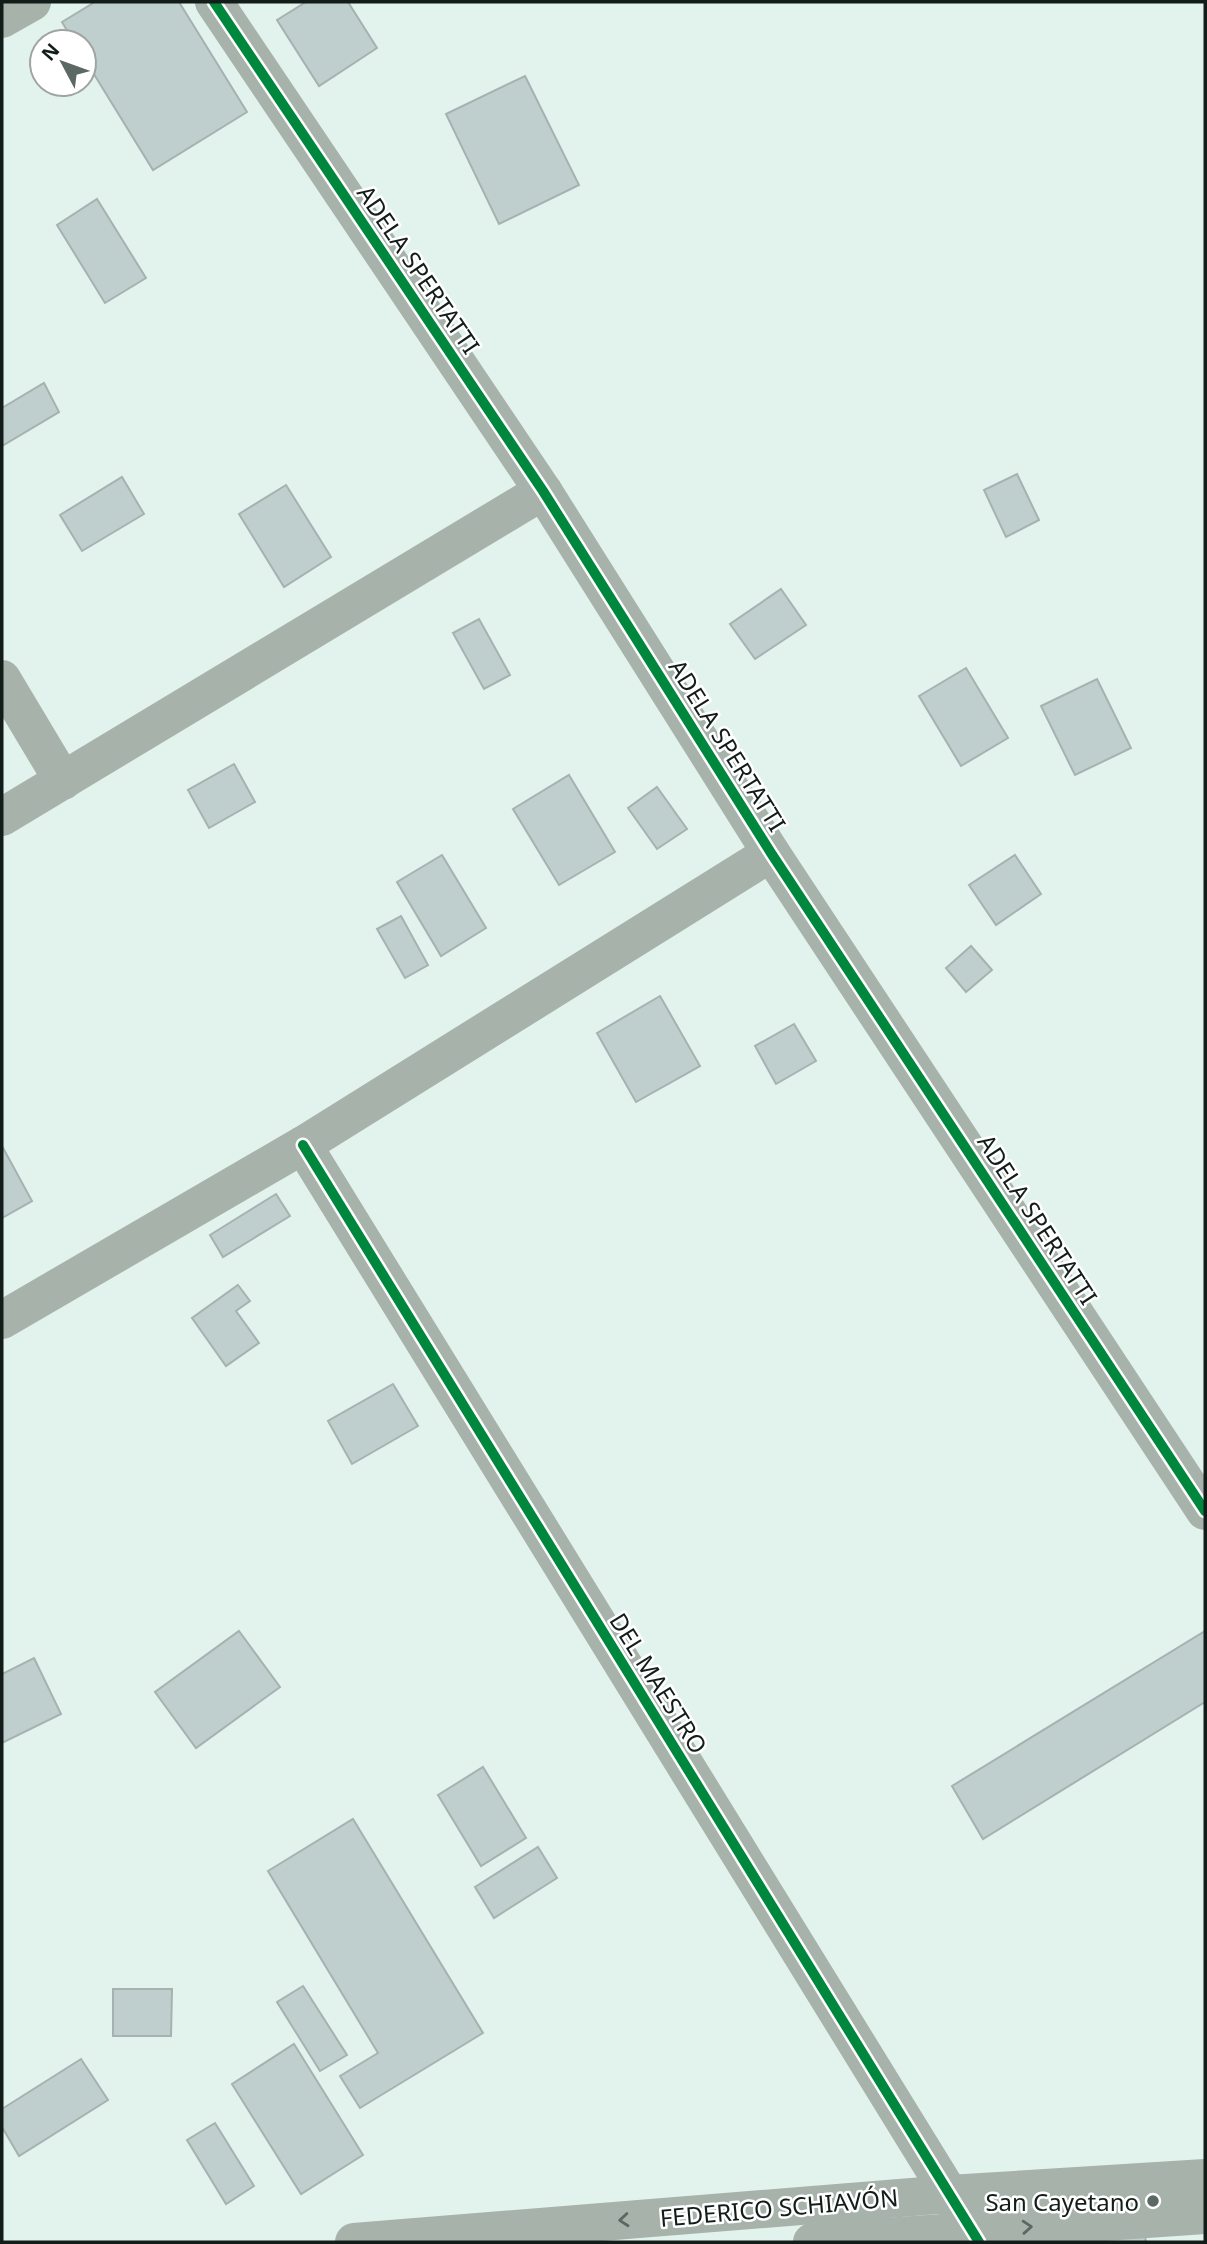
<svg xmlns="http://www.w3.org/2000/svg" width="1207" height="2244" font-family="'Noto Sans',sans-serif">
<style>
.building{fill:#bfcfce;stroke:#a6b2b0;stroke-width:2}
.lines{fill:none;stroke-linecap:round;stroke-linejoin:round}
.street{stroke:#a7b2ab;stroke-width:38}
.cycleway-casing{stroke:#fff;stroke-width:15}
.cycleway{stroke:#00873e;stroke-width:10}
.oneway{stroke:#5c6862}
.poi-dot{fill:#5b6864;stroke:#fff;stroke-width:2.5}
.labels{text-anchor:middle;dominant-baseline:central;stroke-width:5;stroke-linejoin:round;paint-order:stroke}
.street-label{font-size:24px;fill:#121d1a;stroke:#fff}
.poi-label{font-size:24px;fill:#121d1a;stroke:#fff;text-anchor:end}
</style>
<rect width="100%" height="100%" fill="#e2f2ed"/>
<g class="building">
<polygon points="95,2 179,2 247,112 153,170 84,58 84,42 74,42 62,22"/>
<polygon points="306,2 348,2 377,48 319,86 277,20"/>
<polygon points="525,76 579,185 499,224 446,114"/>
<polygon points="97,199 146,278 105,303 57,225"/>
<polygon points="44,383 59,412 2,446 2,408"/>
<polygon points="1017,474 1039,520 1006,537 984,490"/>
<polygon points="122,477 144,514 82,551 60,515"/>
<polygon points="286,485 331,557 284,587 239,514"/>
<polygon points="781,589 806,625 755,659 730,624"/>
<polygon points="479,619 510,675 484,689 453,633"/>
<polygon points="966,668 1008,738 961,766 919,696"/>
<polygon points="1097,679 1131,748 1075,775 1041,706"/>
<polygon points="234,764 255,802 209,828 188,790"/>
<polygon points="569,775 615,852 559,885 513,809"/>
<polygon points="657,787 687,829 657,849 628,808"/>
<polygon points="442,855 486,928 441,956 397,882"/>
<polygon points="1015,855 1041,894 996,925 969,885"/>
<polygon points="401,916 428,965 405,978 377,929"/>
<polygon points="971,946 992,970 966,992 946,968"/>
<polygon points="660,996 700,1066 636,1102 597,1033"/>
<polygon points="794,1024 816,1061 776,1084 755,1046"/>
<polygon points="2,1146 32,1201 2,1218"/>
<polygon points="276,1194 290,1216 223,1257 210,1235"/>
<polygon points="238,1285 250,1301 236,1311 259,1343 226,1366 192,1318"/>
<polygon points="393,1384 418,1426 352,1464 328,1421"/>
<polygon points="239,1631 280,1687 196,1748 155,1692"/>
<polygon points="1205,1631 1205,1702 983,1839 952,1786"/>
<polygon points="34,1658 61,1714 2,1743 2,1674"/>
<polygon points="483,1767 526,1838 481,1866 438,1795"/>
<polygon points="353,1819 483,2033 360,2108 340,2076 378,2053 268,1871"/>
<polygon points="538,1847 557,1878 494,1918 475,1887"/>
<polygon points="303,1986 347,2055 320,2071 277,2002"/>
<polygon points="113,1989 172,1989 171,2036 113,2036"/>
<polygon points="294,2044 363,2155 301,2194 232,2084"/>
<polygon points="81,2059 108,2100 19,2156 2,2127 2,2109"/>
<polygon points="215,2123 254,2186 226,2204 187,2140"/>
<polygon points="1144,2229 1146,2242 1094,2242 1094,2239"/>
</g>
<g class="lines">
<g class="street">
<polyline points="214,2 543,491 771,853 1205,1511"/>
<polyline points="2,19 32,2"/>
<polyline points="2,679 63,781"/>
<polyline points="2,817 543,491"/>
<polyline points="303,1145 979,2242"/>
<polyline points="2,1320 303,1145 771,853"/>
<polyline points="354,2242 949,2194 1205,2178"/>
<polyline points="812,2242 1205,2215"/>
</g>
<g class="cycleway-casing">
<g id="cycleway">
<polyline points="214,2 543,491 771,853 1205,1511"/>
<polyline points="303,1145 979,2242"/>
</g>
</g>
<use href="#cycleway" class="cycleway"/>
</g>
<defs><path id="oneway-chevron" d="M-2-3.5L2.5 0L-2 3.5" fill="none" stroke-width="1.6" stroke-linecap="round" stroke-linejoin="round" transform="scale(1.75)"/></defs>
<g class="oneway">
<use href="#oneway-chevron" transform="translate(624 2220) rotate(175)"/>
<use href="#oneway-chevron" transform="translate(1027 2227) rotate(-4)"/>
</g>
<circle class="poi-dot" cx="1153" cy="2201" r="7"/>
<g class="labels">
<g class="street-label">
<text transform="translate(419 269) rotate(56)">ADELA SPERTATTI</text>
<text transform="translate(728 745) rotate(58)">ADELA SPERTATTI</text>
<text transform="translate(1038 1219) rotate(57)">ADELA SPERTATTI</text>
<text transform="translate(659 1683) rotate(58)">DEL MAESTRO</text>
<text transform="translate(779 2207) rotate(-5)">FEDERICO SCHIAVÓN</text>
</g>
<g class="poi-label">
<text x="1139" y="2201">San Cayetano</text>
</g>
</g>
<rect width="1207" height="2244" fill="none" stroke="#121d1a" stroke-width="7"/>
<g transform="translate(63 63) rotate(311)"><circle r="33" fill="#ffffff" stroke="#a0a5a3" stroke-width="2"/>
<path d="M0-5L12 26L0 18L-12 26Z" fill="#5b6864"/>
<text y="-10" font-size="19" font-weight="bold" text-anchor="middle" fill="#121d1a">N</text>
</g>
</svg>
